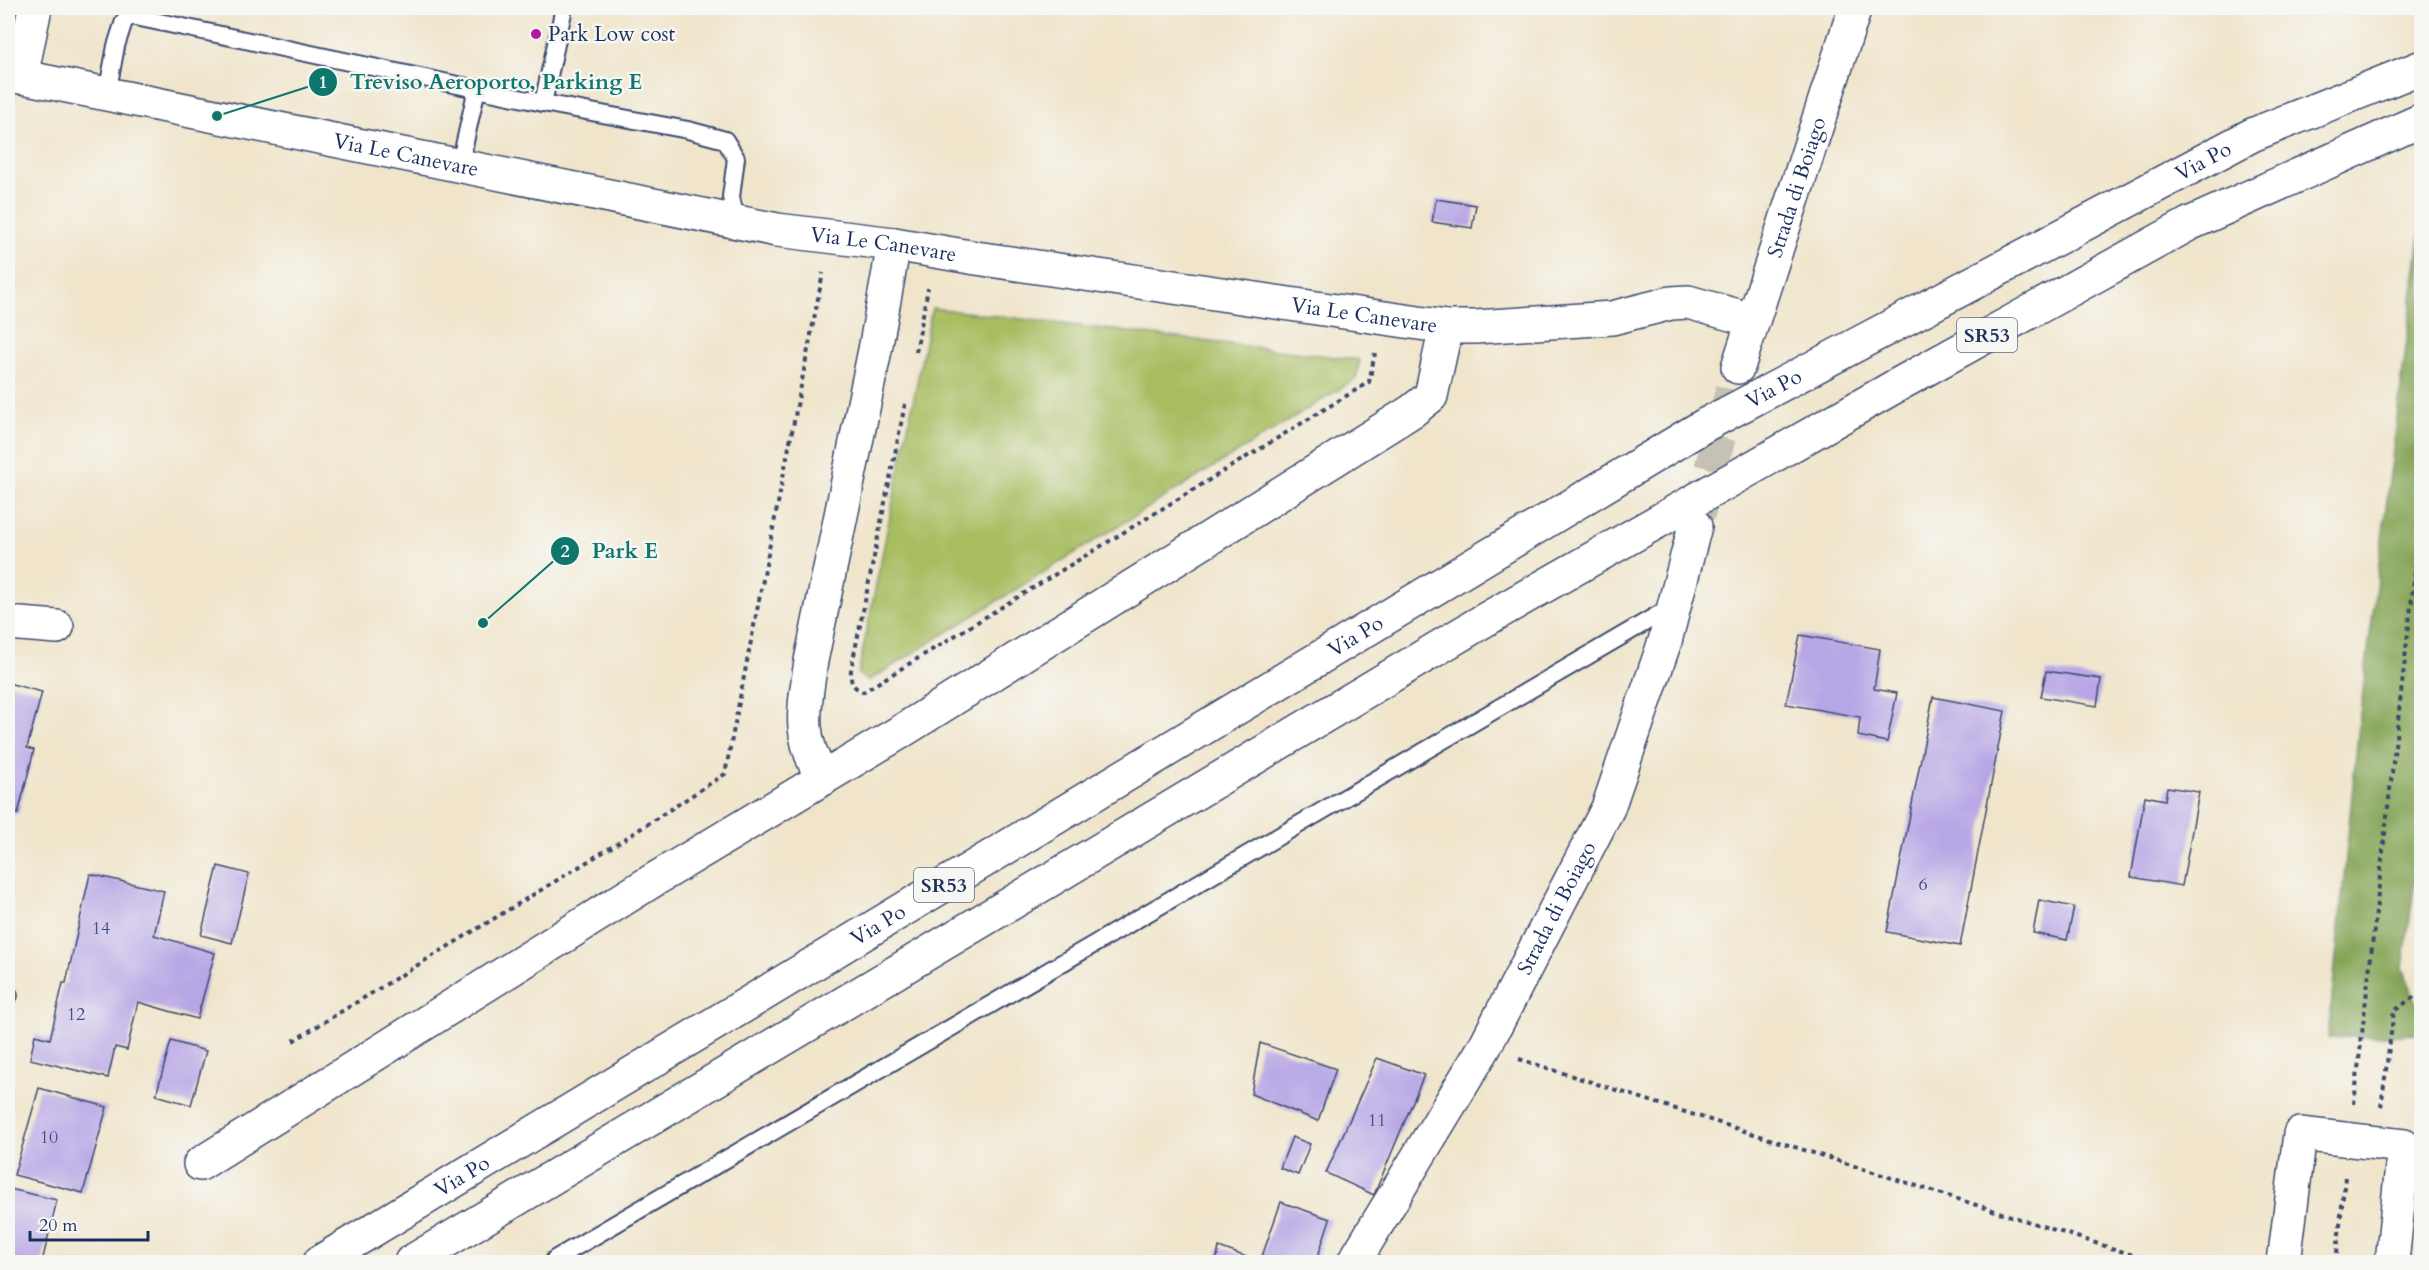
<svg xmlns="http://www.w3.org/2000/svg" width="2429" height="1270" font-family="Cardo,serif">
<style>
.green{fill:#a7bd61;stroke:#617660;stroke-width:1.5}
.forest{fill:#85a457;stroke:#506a5a;stroke-width:1.5}
.building{fill:#b7a6e5}
.lines{fill:none;stroke-linecap:round;stroke-linejoin:round}
.secondary-tunnel{stroke:#c5c1b5;stroke-width:33;stroke-dasharray:33 16;stroke-linecap:butt}
.lane-casing{stroke:#3b4a6e;stroke-width:20}
.street-casing{stroke:#3b4a6e;stroke-width:36}
.secondary-casing{stroke:#3b4a6e;stroke-width:36}
.highway-casing{stroke:#3b4a6e;stroke-width:36}
.path{stroke:#3b4a6e;stroke-width:4;stroke-dasharray:4.5 4.5;stroke-linecap:butt}
.lane{stroke:#fff;stroke-width:16}
.street{stroke:#fff;stroke-width:33}
.secondary{stroke:#fff;stroke-width:33}
.highway{stroke:#fff;stroke-width:33}
.poi-dot{fill:#b5179e;stroke:#f6f6f2;stroke-width:2}
.labels{text-anchor:middle;dominant-baseline:central;stroke-width:5;stroke-linejoin:round;paint-order:stroke}
.number-label{font-size:18px;fill:#424d80}
.shield{fill:#f6f6f2;stroke:#5d6b8a;stroke-width:1.5}
.shield-label{font-size:20px;font-weight:bold;fill:#1b2f5e}
.poi-label{font-size:21px;fill:#1b2f5e;stroke:#f6f6f2;text-anchor:start}
.street-label{font-size:21px;fill:#1b2f5e;stroke:#f6f6f2}
.leader{fill:none;stroke:#0f766e;stroke-width:2}
.callout-dot{fill:#0f766e;stroke:#f6f6f2;stroke-width:2}
.mark-label{font-size:18px;text-anchor:middle;font-weight:bold;fill:#fff}
.callout-label{font-size:22px;text-anchor:middle;font-weight:bold;fill:#0f766e;stroke:#f6f6f2;stroke-width:5;stroke-linejoin:round;paint-order:stroke}
</style>
<rect width="100%" height="100%" fill="#f6f6f2"/>
<filter id="ink" filterUnits="userSpaceOnUse"><feTurbulence type="fractalNoise" baseFrequency=".0167" numOctaves="2"/><feDisplacementMap in="SourceGraphic" scale="12" xChannelSelector="R" yChannelSelector="G"/><feConvolveMatrix kernelMatrix="1 2 1 2 8 2 1 2 1" color-interpolation-filters="sRGB"/></filter>
<filter id="wash" filterUnits="userSpaceOnUse"><feTurbulence type="fractalNoise" baseFrequency=".008" numOctaves="4" result="noise"/><feDisplacementMap in="SourceGraphic" scale="24" xChannelSelector="R" yChannelSelector="G"/><feGaussianBlur stdDeviation="1.35" result="paint"/><feColorMatrix in="noise" values="0 0 0 0 0 0 0 0 0 0 0 0 0 0 0 0 0 1.4 0 .05"/><feComposite in="paint" operator="in"/></filter>
<g filter="url(#wash)">
<rect width="100%" height="100%" fill="#f0e5cb"/>
<polygon class="green" points="932,308 1360,360 1356,379 868,681 858,674"/>
<polygon class="forest" points="2421,227 2422,828 2403,968 2421,1014 2421,1034 2328,1038 2360,714"/>
<g id="blocks">
<g class="building">
<polygon points="1436,199 1476,205 1472,228 1432,222"/>
<polygon points="1800,635 1880,649 1874,689 1897,693 1887,742 1858,736 1860,717 1786,704"/>
<polygon points="2046,671 2101,679 2097,706 2041,697"/>
<polygon points="8,683 42,692 27,748 34,750 18,814 8,812"/>
<polygon points="1933,697 2005,711 1960,946 1887,932"/>
<polygon points="2167,787 2199,792 2182,886 2131,877 2145,796 2165,800"/>
<polygon points="218,866 249,874 232,943 201,935"/>
<polygon points="90,874 164,891 154,935 215,953 197,1019 138,1002 127,1050 115,1047 108,1078 30,1059 35,1035 50,1039 63,983 66,983"/>
<polygon points="2039,900 2074,907 2067,940 2033,933"/>
<polygon points="171,1041 206,1051 191,1105 156,1095"/>
<polygon points="1260,1043 1336,1069 1318,1121 1251,1094"/>
<polygon points="1377,1058 1424,1075 1374,1195 1326,1173"/>
<polygon points="39,1088 107,1107 83,1193 14,1175"/>
<polygon points="1292,1137 1310,1144 1298,1175 1280,1168"/>
<polygon points="10,1189 57,1200 42,1262 8,1262 8,1200"/>
<polygon points="1281,1202 1330,1219 1316,1262 1216,1262 1219,1247 1260,1262"/>
</g>
</g>
</g>
<g filter="url(#ink)">
<use href="#blocks" fill-opacity="0" stroke="#3b4a6e" stroke-width="1.5"/>
<g class="lines">
<polyline class="secondary-tunnel" points="1698,516 1738,367"/>
<g class="lane-casing">
<g id="lane">
<polyline points="107,94 116,46 124,21 131,16 543,103 688,130 725,140 736,158 731,197 736,221"/>
<polyline points="543,103 564,8"/>
<polyline points="460,164 477,88"/>
<polyline points="8,995 9,995"/>
<polyline points="555,1259 1673,606"/>
</g>
</g>
<g class="street-casing">
<g id="street">
<path id="s1" d="M8,74L777,230L894,244L976,258L1446,327H1475L1612,318L1671,303L1688,302L1752,320"/>
<polyline points="21,77 35,8"/>
<polyline points="8,623 57,627"/>
<path d="M823,779C797,734 804,710 811,661L875,350L894,244"/>
<polyline points="200,1164 652,881 897,734 1412,411 1431,396 1446,327"/>
<polyline points="2284,1262 2300,1134 2404,1146 2392,1262"/>
</g>
</g>
<g class="secondary-casing">
<g id="secondary">
<path id="s2" d="M1738,367L1855,8"/>
<path id="s3" d="M1354,1262L1484,1048L1608,808L1665,641L1695,526"/>
</g>
</g>
<g class="highway-casing">
<g id="highway">
<path id="s4" d="M320,1262L1705,425L2252,135L2422,67"/>
<polyline points="411,1262 1483,621 1901,383 2189,224 2422,120"/>
</g>
</g>
<g class="path">
<polyline points="916,352 928,288"/>
<path d="M905,404L851,670C850,682 852,687 863,692L1369,382L1375,353"/>
<polyline points="293,1041 623,840 725,774 823,273"/>
<polyline points="1519,1059 2155,1262"/>
<polyline points="2354,1104 2422,510"/>
<polyline points="2381,1107 2394,1011 2422,991"/>
<polyline points="2336,1262 2345,1177"/>
</g>
<use href="#lane" class="lane"/>
<use href="#street" class="street"/>
<use href="#secondary" class="secondary"/>
<use href="#highway" class="highway"/>
</g>
</g>
<circle class="poi-dot" cx="536" cy="34" r="6"/>
<g class="labels">
<g class="number-label">
<text x="1923" y="884">6</text>
<text x="101" y="928">14</text>
<text x="76" y="1014">12</text>
<text x="1377" y="1120">11</text>
<text x="49" y="1137">10</text>
</g>
<g class="shield">
<rect x="1957" y="318" width="60" height="34" rx="4.5"/>
<rect x="914" y="868" width="60" height="34" rx="4.5"/>
</g>
<g class="shield-label">
<text x="1987" y="335">SR53</text>
<text x="944" y="885">SR53</text>
</g>
<g class="poi-label">
<text x="548" y="34">Park Low cost</text>
</g>
<g class="street-label">
<text stroke="none"><textPath href="#s1" startOffset="406">Via Le Canevare</textPath></text>
<text stroke="none"><textPath href="#s4" startOffset="2182">Via Po</textPath></text>
<text stroke="none"><textPath href="#s2" startOffset="189">Strada di Boiago</textPath></text>
<text stroke="none"><textPath href="#s1" startOffset="892">Via Le Canevare</textPath></text>
<text stroke="none"><textPath href="#s1" startOffset="1378">Via Le Canevare</textPath></text>
<text stroke="none"><textPath href="#s4" startOffset="1696">Via Po</textPath></text>
<text stroke="none"><textPath href="#s4" startOffset="1210">Via Po</textPath></text>
<text stroke="none"><textPath href="#s3" startOffset="408">Strada di Boiago</textPath></text>
<text stroke="none"><textPath href="#s4" startOffset="652">Via Po</textPath></text>
<text stroke="none"><textPath href="#s4" startOffset="166">Via Po</textPath></text>
</g>
</g>
<path class="leader" d="M217 116L323 82M483 623L565 551"/>
<g class="callout-dot">
<circle cx="217" cy="116" r="6"/>
<circle cx="483" cy="623" r="6"/>
<circle cx="323" cy="82" r="15"/>
<circle cx="565" cy="551" r="15"/>
</g>
<g class="mark-label">
<text x="323" y="88">1</text>
<text x="565" y="557">2</text>
</g>
<g class="callout-label">
<text x="496" y="89">Treviso Aeroporto, Parking E</text>
<text x="625" y="558">Park E</text>
</g>
<rect width="2429" height="1270" fill="none" stroke="#f6f6f2" stroke-width="30"/>
<path d="M30 1231v9h118v-9" fill="none" stroke="#1b2f5e" stroke-width="3"/>
<text x="39" y="1231" font-size="18" fill="#1b2f5e" stroke="#f6f6f2" stroke-width="4.5" paint-order="stroke">20 m</text>
</svg>
